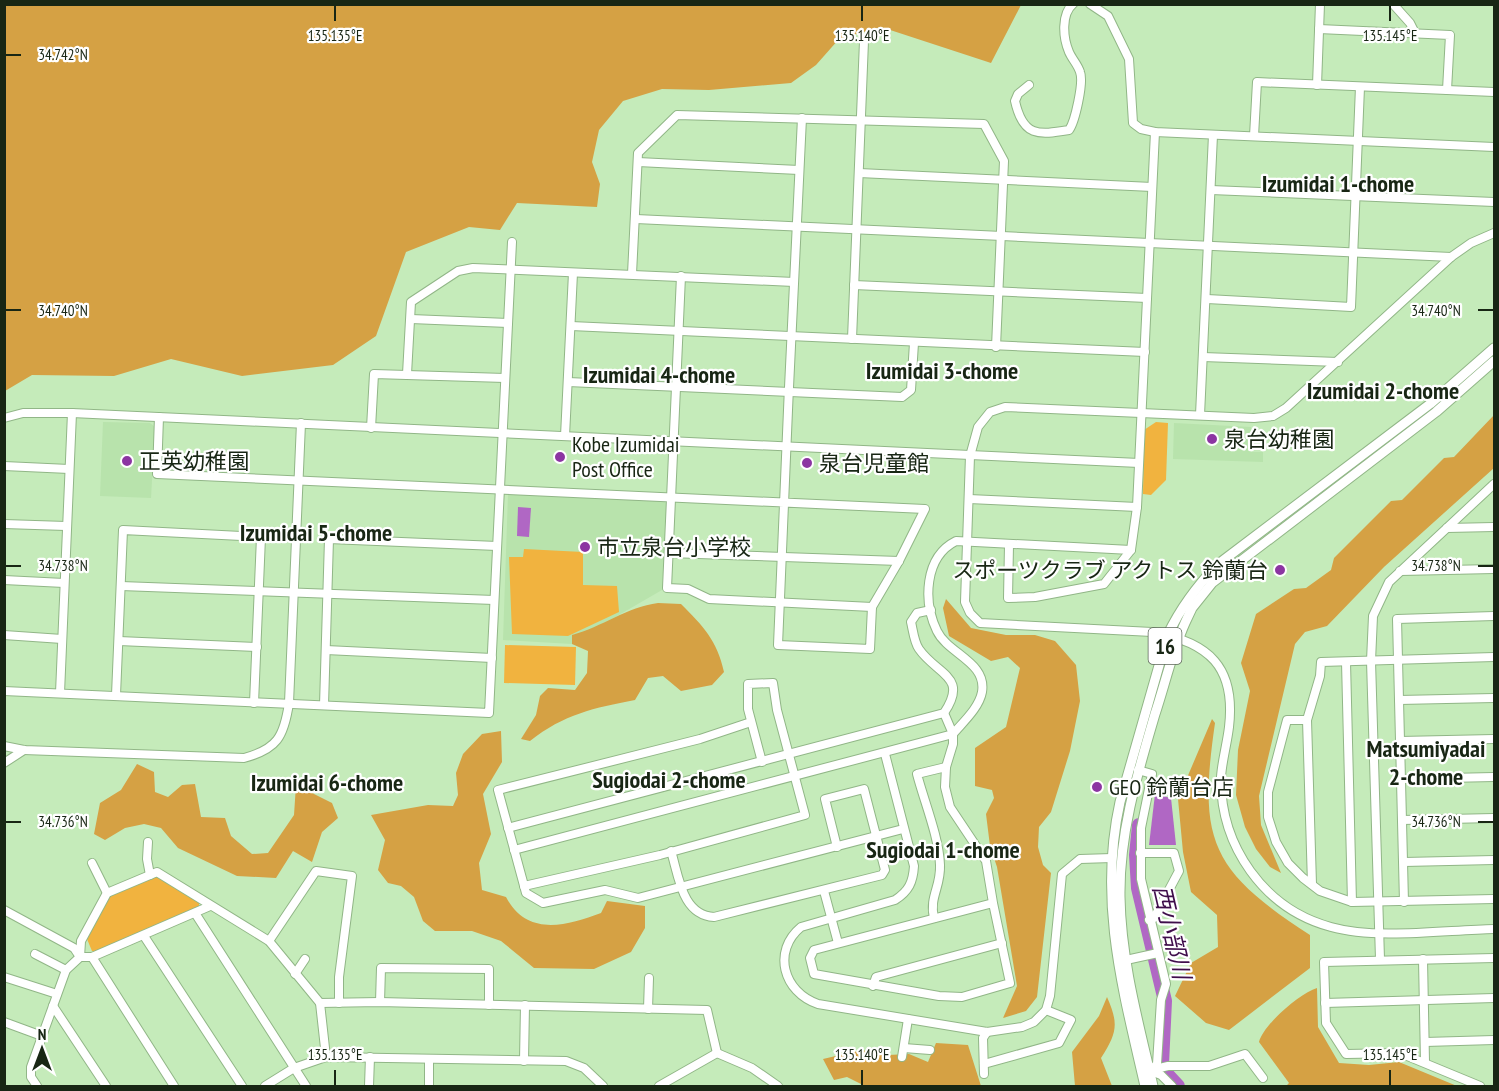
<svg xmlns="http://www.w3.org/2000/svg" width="1499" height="1091" font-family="'PT Sans Narrow','Noto Sans JP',sans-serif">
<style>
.built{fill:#b8e3ac}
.green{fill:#f1b33f}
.forest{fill:#d5a144}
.water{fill:#b067c4}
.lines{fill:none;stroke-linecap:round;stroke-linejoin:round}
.river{stroke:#b067c4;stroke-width:14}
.minor-casing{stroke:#91b687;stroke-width:10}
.major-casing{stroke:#91b687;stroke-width:11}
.minor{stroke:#fff;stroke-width:8}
.major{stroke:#fff;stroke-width:9}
.ticks{fill:none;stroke:#182614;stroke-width:2}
.poi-dot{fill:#8c35a2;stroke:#fff;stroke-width:2}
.labels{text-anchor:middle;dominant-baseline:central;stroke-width:4.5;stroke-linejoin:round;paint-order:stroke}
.shield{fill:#fff;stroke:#5d675a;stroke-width:1.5}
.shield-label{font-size:21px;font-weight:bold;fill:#182614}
.poi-label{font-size:22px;fill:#182614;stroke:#fff;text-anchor:start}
.neighbourhood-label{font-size:24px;font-weight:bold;fill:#182614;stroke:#fff}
.water-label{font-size:24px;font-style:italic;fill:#3f0e4b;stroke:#fff}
.ticks-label{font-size:15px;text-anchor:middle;fill:#182614;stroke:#fff;stroke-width:4.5;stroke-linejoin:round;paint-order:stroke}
</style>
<rect width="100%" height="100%" fill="#c5ebba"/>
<g class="built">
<polygon points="103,422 150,423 155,427 151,498 100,496"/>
<polygon points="1174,423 1251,427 1251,452 1263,452 1263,462 1173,459"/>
<polygon points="508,494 663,500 667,504 662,590 593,630 572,635 572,644 503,640"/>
</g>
<g class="green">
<polygon points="1156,422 1168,423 1166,480 1151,495 1143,494 1144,430"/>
<polygon points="524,549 583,552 583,585 617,586 619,612 568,636 512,634 509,557 523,557"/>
<polygon points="505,645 576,647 575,685 504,683"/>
<polygon points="159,875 199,901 199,909 98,953 92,951 87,939 108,897"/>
</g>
<g class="forest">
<polygon points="4,5 5,4 1021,5 991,63 881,27 839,39 816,65 791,83 709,90 662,89 623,101 599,130 592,162 600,184 597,207 517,203 500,230 469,227 406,252 376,336 333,365 242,376 171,359 114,376 32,375 5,391"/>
<polygon points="1494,415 1494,468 1384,567 1327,626 1305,632 1295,644 1259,796 1261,825 1281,873 1270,867 1256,849 1245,827 1236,795 1238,750 1250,691 1241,663 1256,614 1294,589 1306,588 1331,570 1334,558 1391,501 1402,500 1444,458 1454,457"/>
<polygon points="946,599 971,628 1006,635 1035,635 1055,641 1076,665 1080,701 1070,751 1051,812 1039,827 1038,847 1043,865 1051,873 1037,997 1026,1011 1003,1018 1017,986 997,867 990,846 986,814 994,798 992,790 975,786 975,748 1006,727 1020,668 1008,657 991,661 949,636 943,608"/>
<path d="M658,603L681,604C703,626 717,640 724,672L712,685L681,691L663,676L648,678L635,700C594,708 564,714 530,741L521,739L536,715L540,696L548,688L575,690L587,673L588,651L572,644V635C602,627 627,607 658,603Z"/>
<path d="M1212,719L1215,723C1198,840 1210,870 1310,935V968L1229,1030L1206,1023L1175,996L1191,963L1218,947L1217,915L1191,892L1183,852L1178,799Z"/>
<path d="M501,731L502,762L483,794L491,834L479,863L482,890L506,897C527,937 566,926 601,913L607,901L645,906V928L631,952L594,969L534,968L501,941L472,931H435L423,921L414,897L401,886L388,883L378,870L385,840L371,815L428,805L453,806L458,795L456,773L463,754L482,734Z"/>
<polygon points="137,764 154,772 155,792 168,797 182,785 195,784 201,817 225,818 231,836 252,854 268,853 294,815 296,785 332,803 338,818 322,832 312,862 293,851 276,878 237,876 178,848 161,828 144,824 125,828 105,840 94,834 100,803 121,790"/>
<path d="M1317,988L1318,1027L1339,1063L1369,1065L1399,1062L1457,1086H1286L1289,1083L1259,1042C1264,1024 1299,994 1317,988Z"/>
<path d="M1107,997C1119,1024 1117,1033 1101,1058L1112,1086H1075L1072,1052L1099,1016Z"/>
<polygon points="936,1043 968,1045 981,1086 865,1086 847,1077 834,1080 823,1059 861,1050 888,1055 909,1054 928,1062"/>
</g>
<g class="water">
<polygon points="518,507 531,508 529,537 517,536"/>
<polygon points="1155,794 1171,798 1176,845 1149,845"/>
</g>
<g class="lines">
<polyline class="river" points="1139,825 1136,855 1138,888 1165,1001 1162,1064 1165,1072 1178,1086"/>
<g class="minor-casing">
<g id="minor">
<polyline points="1090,4 1108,16 1129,59 1133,123 1141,129 1155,132 1494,147"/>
<polyline points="1393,4 1410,23 1415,33"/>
<polyline points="1319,29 1450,35 1447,90"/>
<path d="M1029,85L1018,94L1015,101C1023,137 1038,135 1069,130C1075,122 1084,82 1080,72C1078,65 1072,59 1069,52C1063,38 1061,14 1073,4"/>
<polyline points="1317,85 1320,4"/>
<polyline points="1254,136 1257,82 1494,92"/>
<polyline points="638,162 799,170"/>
<polyline points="859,173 1152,187"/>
<polyline points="1211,190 1494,202"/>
<polyline points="636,219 1451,257"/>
<path d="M1494,233L1471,243L1451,257L1286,408L1273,416L1254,418L1005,407L990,412L978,427L970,456L965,602L970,613L980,623L1152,632C1209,642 1236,667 1229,727C1227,744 1222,761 1221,777C1220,846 1264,909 1331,927C1377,940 1445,930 1494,929"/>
<polyline points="632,274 638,153 677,115 984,124 1004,161 996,347"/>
<polyline points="681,276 667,588 688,589 709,599 872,607"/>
<polyline points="854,285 1147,298"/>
<polyline points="1207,299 1351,307 1360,87"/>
<polyline points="411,319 508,323"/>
<polyline points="571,326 1145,352"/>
<polyline points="852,339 864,41"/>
<polyline points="1203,357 1338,362"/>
<polyline points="407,374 411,302 458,271 473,268 794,282"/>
<polyline points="568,382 902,397 911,390 914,343"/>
<polyline points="1200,415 1213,135"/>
<path d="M159,417L157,474C413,485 669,497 925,509L899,561L872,607L870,649L778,645C785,469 793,294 802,118"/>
<polyline points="4,418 23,413 72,413 1139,463"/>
<polyline points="371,428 374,374 505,378"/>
<polyline points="565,436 573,273"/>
<polyline points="4,466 69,469"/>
<polyline points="969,499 1137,507"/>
<polyline points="4,524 66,526"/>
<polyline points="1447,528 1494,527"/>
<polyline points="1009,545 1008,598 1035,597 1104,584 1131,550 1137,507 1155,132"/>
<polyline points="669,553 899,561"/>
<polyline points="1400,571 1494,569"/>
<polyline points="4,580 64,583"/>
<polyline points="121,586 494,600"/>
<polyline points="4,635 62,639"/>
<polyline points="119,641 257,647"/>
<polyline points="326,650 492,658"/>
<polyline points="1346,662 1352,902"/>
<polyline points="4,691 489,713 512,242"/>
<polyline points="60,693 72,413"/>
<polyline points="116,695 123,530 261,537 254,703"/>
<polyline points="1399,700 1494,698"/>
<polyline points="324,705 329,539 497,546"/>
<polyline points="944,713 953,734 953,744 946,767 945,787 950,807 986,861 993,903 814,950 810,958 814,974 939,996 962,997 1010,983 993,903"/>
<polyline points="1307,720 1287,720 1268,792 1268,817 1276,842 1288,863 1303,878 1320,891 1352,902 1494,899"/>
<polyline points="751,722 700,739 498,790 526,893 543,903 605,890 638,898 903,829"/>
<polyline points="1400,741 1494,739"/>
<path d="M4,746L24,750L244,758C277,749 284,737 289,703L301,423"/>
<path d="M885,754L914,866C913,882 909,891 895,900L801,927C772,951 783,992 818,1004L987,1032L1022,1027L1034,1022L1046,1010L1050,996L1062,874L1080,859L1112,858"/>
<polyline points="4,763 24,750"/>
<polyline points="1138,770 1152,774 1141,828 1141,879 1166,984 1161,1000 1157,1064 1150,1071"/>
<polyline points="1401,779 1494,777"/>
<polyline points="1402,820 1494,818"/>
<path d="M508,828L944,713C969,676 937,675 919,649C914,642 913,630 911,622L917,613L931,610"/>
<polyline points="148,842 147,859 150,875"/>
<path d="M514,850L953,734C963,722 979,708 982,692C987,662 948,654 937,631C923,602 924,557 956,541L1131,550"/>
<path d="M671,851C679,877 682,915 714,917L882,875L885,870L864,789L825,799L837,847"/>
<polyline points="1140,853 1174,853 1179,871 1154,918 1149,920"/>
<polyline points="1404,862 1494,860"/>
<polyline points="92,863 107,893"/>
<polyline points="1312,884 1307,720 1320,676 1321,662 1494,657"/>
<polyline points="524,886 660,855 805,815 777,710 773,683 748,684 748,709 762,762"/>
<polyline points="824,891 838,943"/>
<polyline points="1404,902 1397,619 1494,616"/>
<polyline points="4,910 74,948 80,957 92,957 210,906"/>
<polyline points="195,913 306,1086"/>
<path d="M934,918C929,897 941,887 940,865C939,837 924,801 917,774L946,767"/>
<polyline points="144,936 242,1086"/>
<polyline points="269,941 316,871 352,876 339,977 339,1003"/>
<polyline points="35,954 66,970"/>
<polyline points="92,957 174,1086"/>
<polyline points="1380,959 1371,661 1373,616 1389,582 1494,484"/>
<polyline points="1423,959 1425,1062"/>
<polyline points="1126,960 1158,953"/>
<polyline points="295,974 305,959"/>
<polyline points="4,977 57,994"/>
<polyline points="873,986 876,977 1002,943"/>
<polyline points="380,1002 381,968 489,969 489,1005"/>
<polyline points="320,1003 326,1057"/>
<polyline points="1325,1003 1494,998"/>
<polyline points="53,1006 106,1086"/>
<polyline points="648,1009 649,978"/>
<polyline points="4,1022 42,1036"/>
<polyline points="1425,1042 1494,1040"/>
<polyline points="904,1048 930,1050"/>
<polyline points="717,1053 752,1068 778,1086"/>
<polyline points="902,1057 908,1019"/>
<polyline points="524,1061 525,1005"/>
<polyline points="984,1064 1059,1043 1071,1020 1046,1010"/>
<polyline points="1151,1070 1168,1066 1209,1066 1245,1054 1263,1078"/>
<polyline points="1151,1071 1161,1075 1172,1086"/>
<polyline points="984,1074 983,1038 987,1032"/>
<polyline points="37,1086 31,1077 31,1067 66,970 80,957 81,941 107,893 157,872 269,941 320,1003 380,1002 707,1010 717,1053"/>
<polyline points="265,1086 294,1068 326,1057 566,1061 584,1068 603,1086"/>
<polyline points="369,1086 370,1057"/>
<polyline points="429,1086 429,1059"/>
<polyline points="659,1086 717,1053"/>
<polyline points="1480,1086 1400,1053 1346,1054 1326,1023 1324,962 1494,958"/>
</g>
</g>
<g class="major-casing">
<g id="major">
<path d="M1145,1086C1123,990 1098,901 1120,802L1168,634C1181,607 1196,587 1217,565L1430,404L1494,348"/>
<path d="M1153,1086C1139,1025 1121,961 1120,897C1119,834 1137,775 1155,714C1165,684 1172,652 1185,623L1192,608L1212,583L1436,412L1494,361"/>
</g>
</g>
<use href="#minor" class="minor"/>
<use href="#major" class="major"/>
</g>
<path class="ticks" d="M335,6V21M862,6V21M1390,6V21M6,55H21M6,310H21M1478,310H1493M6,566H21M1478,566H1493M6,822H21M1478,822H1493M335,1070V1085M862,1070V1085M1390,1070V1085"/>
<g class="poi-dot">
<circle cx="1212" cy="439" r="6"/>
<circle cx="560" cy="457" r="6"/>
<circle cx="127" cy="461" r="6"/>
<circle cx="807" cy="463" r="6"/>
<circle cx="585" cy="547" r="6"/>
<circle cx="1280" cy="570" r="6"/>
<circle cx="1097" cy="787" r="6"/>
</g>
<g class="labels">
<rect class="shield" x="1148.5" y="628" width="33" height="36" rx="4.5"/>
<g class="shield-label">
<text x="1165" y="646">16</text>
</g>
<g class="poi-label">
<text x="1224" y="439">泉台幼稚園</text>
<text x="572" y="444">Kobe Izumidai<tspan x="572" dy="25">Post Office</tspan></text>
<text x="139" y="461">正英幼稚園</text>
<text x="819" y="463">泉台児童館</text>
<text x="597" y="547">市立泉台小学校</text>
<text x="1268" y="570" text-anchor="end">スポーツクラブ アクトス 鈴蘭台</text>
<text x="1109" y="787">GEO 鈴蘭台店</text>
</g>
<g class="neighbourhood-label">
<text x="1338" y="183">Izumidai 1-chome</text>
<text x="942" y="370">Izumidai 3-chome</text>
<text x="659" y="374">Izumidai 4-chome</text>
<text x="1383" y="390">Izumidai 2-chome</text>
<text x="316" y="532">Izumidai 5-chome</text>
<text x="1426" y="748">Matsumiyadai<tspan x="1426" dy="28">2-chome</tspan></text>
<text x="669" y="779">Sugiodai 2-chome</text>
<text x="327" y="782">Izumidai 6-chome</text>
<text x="943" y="849">Sugiodai 1-chome</text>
</g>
<g class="water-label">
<text transform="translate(1172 932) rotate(77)">西小部川</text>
</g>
</g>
<g class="ticks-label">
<text x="335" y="41">135.135°E</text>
<text x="862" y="41">135.140°E</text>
<text x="1390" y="41">135.145°E</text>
<text x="63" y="60">34.742°N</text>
<text x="63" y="316">34.740°N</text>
<text x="1436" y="316">34.740°N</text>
<text x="63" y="571">34.738°N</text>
<text x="1436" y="571">34.738°N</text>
<text x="63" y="827">34.736°N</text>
<text x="1436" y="827">34.736°N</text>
<text x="335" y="1060">135.135°E</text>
<text x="862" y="1060">135.140°E</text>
<text x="1390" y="1060">135.145°E</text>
</g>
<rect width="1499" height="1091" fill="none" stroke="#182614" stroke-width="12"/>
<g transform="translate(42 1049)" stroke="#ffffff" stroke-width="4.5" paint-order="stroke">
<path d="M0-4.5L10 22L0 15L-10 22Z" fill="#182614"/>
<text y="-9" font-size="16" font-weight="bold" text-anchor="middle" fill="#182614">N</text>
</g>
</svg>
